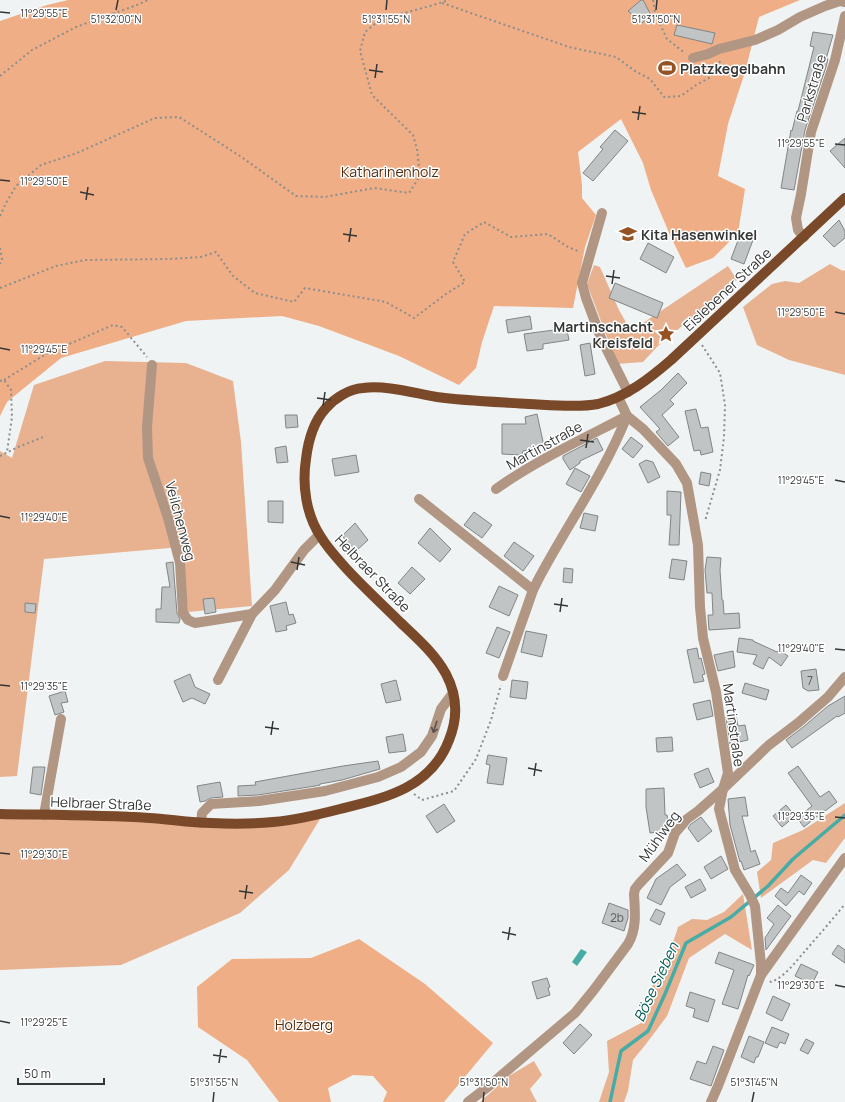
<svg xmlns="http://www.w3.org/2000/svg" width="845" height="1102" font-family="Manrope,sans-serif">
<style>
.green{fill:#e8b291}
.forest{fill:#efae85}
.water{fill:#47aca5}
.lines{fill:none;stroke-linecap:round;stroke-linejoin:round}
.stream{stroke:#47aca5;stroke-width:3.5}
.building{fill:#c1c4c4;stroke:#818584}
.path{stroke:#8c8e8e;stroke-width:2;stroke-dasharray:2 3;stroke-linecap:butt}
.minor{stroke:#b29684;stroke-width:10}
.major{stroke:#794929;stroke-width:10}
.oneway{stroke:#5a534d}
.ticks{fill:none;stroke:#353636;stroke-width:1.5}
.labels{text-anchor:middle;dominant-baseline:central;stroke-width:3;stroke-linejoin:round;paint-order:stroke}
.number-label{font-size:12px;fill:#585a5a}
.poi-label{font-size:14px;font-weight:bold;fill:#353636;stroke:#fff;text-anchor:start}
.street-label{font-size:14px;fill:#353636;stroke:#fff}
.park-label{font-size:14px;fill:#542b0c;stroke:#fff}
.water-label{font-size:15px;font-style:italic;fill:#005d58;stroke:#fff}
.ticks-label{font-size:10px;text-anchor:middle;fill:#353636;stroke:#fff;stroke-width:3;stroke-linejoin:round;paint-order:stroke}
</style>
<rect width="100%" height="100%" fill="#f0f3f3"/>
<g class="green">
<polygon points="830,264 843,271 845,270 845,375 789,360 757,345 743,307 772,284 785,281 799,283"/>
<polygon points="594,265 600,267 619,310 631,331 728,266 737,280 657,347 643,362 617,364 587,284"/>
<polygon points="105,361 186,363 233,381 241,442 252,606 188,612 181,547 44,559 17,776 0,777 0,451 12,458 34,385"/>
<polygon points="845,803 845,838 826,863 813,860 761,898 757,872 771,860 773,843 803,830"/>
<polygon points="0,814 201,823 323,814 289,870 240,913 121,965 0,970"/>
<polygon points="743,894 752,950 725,934 689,958 667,1016 646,1044 633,1060 628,1091 624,1102 599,1102 609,1072 607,1041 643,1022 654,981 666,964 678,927 692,919 707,920 724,912"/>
<polygon points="534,1061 542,1075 530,1089 534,1097 537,1102 480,1102 509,1076"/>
</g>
<g class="forest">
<polygon points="68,0 800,0 759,17 745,72 728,124 718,176 745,189 738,233 713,258 686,268 670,235 651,190 643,163 621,119 578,152 582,185 582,198 596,215 585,247 573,308 494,306 482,342 476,368 459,385 399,356 319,326 282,316 186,321 61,358 7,402 0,416 0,21 47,5"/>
<polygon points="359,939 425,984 493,1043 444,1102 383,1102 387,1092 373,1076 353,1075 328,1088 331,1102 279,1102 247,1060 198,1027 197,987 232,959 311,958"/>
</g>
<polygon class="water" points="581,949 587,952 577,966 572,962"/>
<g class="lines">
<polyline class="stream" points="610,1102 621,1051 648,1031 665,994 686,943 731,917 768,886 793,859 845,815"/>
</g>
<g class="building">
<polygon points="641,0 643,0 651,15 642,23 628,11"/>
<polygon points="677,25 715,33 712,44 674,35"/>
<polygon points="813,32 833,35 826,59 828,59 826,67 805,130 794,190 781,188 791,130 792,131 797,111 798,111 814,47 810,46"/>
<polygon points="615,130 628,141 593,181 583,173 603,149 600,147"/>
<polygon points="845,138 845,168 830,151"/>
<polygon points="839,220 845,231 845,238 834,247 823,236"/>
<polygon points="740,235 753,240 744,264 731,259"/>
<polygon points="648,243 674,257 666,273 640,259"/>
<polygon points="615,283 663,303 657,318 609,298"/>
<polygon points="530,316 532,329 508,333 506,320"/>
<polygon points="566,325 569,340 543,344 543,349 527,351 524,334 554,330 553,327"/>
<polygon points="590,343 595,374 585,376 580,345"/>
<polygon points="678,373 687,383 670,400 674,404 662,415 679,437 668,446 656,432 660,429 640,407 661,390"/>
<polygon points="696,409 701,428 708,427 713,452 701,455 700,450 694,451 685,411"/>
<polygon points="537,414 544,446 523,451 522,455 502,454 502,424 526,424 525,417"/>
<polygon points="285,415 297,415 298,427 286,428"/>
<polygon points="631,437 643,446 633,458 622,449"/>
<polygon points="597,438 603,450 580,461 580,463 570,470 563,459 563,456"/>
<polygon points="286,446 288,462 277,463 275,448"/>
<polygon points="356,455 359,472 335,476 332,459"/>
<polygon points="646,460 653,462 660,477 648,483 639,464"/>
<polygon points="575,468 590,476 581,492 566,484"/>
<polygon points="701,472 711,474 709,486 699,484"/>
<polygon points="667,491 681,492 679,545 669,545 671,515 667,515"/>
<polygon points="268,501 283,501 283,523 268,522"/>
<polygon points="474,512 492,525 482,538 464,525"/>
<polygon points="584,513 598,516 595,531 580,528"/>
<polygon points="355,523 368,540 356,551 342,536"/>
<polygon points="430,528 451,549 440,562 418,543"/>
<polygon points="514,542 534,556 523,571 504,556"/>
<polygon points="707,557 721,558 720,570 722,600 723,600 724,614 739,613 740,628 709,630 708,615 713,615 712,593 707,593 705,570"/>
<polygon points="672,559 687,561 684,580 669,578"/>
<polygon points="173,562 177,613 180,619 179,623 156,622 156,609 161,609 162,587 170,587 166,563"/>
<polygon points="412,567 425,579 410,594 398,583"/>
<polygon points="564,568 573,569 572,583 563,582"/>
<polygon points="499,586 518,595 509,616 489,607"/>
<polygon points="214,598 216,612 205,614 203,599"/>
<polygon points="286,602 289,615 293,614 296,623 286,626 287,630 276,632 270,606"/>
<polygon points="25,603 36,604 35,613 25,612"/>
<polygon points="497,627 510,632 499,658 486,653"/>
<polygon points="526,631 547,635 542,657 521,652"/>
<polygon points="739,638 753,640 753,641 777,652 779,650 788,656 781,666 769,657 763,669 753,664 757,655 737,652"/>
<polygon points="697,648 699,659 701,658 705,674 702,675 704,681 694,683 687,650"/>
<polygon points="733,651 735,667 718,671 714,655"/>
<polygon points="816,669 819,690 808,691 803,688 801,671"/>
<polygon points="190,674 195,687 210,694 205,704 192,698 183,702 174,681"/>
<polygon points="396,680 401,700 386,703 381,684"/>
<polygon points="512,680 528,682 526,699 510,697"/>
<polygon points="745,683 769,690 766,700 742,693"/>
<polygon points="65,691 68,702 61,703 64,712 55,715 49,696"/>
<polygon points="845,696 845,713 838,717 837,716 792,748 786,740 802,728 828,706"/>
<polygon points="710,700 713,716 697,720 693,704"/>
<polygon points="736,715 738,726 745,725 748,740 730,744 726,717"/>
<polygon points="403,734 406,751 389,753 386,737"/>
<polygon points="672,737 673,751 657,752 656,738"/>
<polygon points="488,755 507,758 503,785 487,783 490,765 486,764"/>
<polygon points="378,761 380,769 342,780 320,784 320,785 315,786 258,795 238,796 238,786 256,785 255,782 343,766"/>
<polygon points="798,766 820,797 829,791 837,802 825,811 825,810 804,827 797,818 812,806 788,773"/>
<polygon points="33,767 45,767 41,795 30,793"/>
<polygon points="708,768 714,782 700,788 694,774"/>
<polygon points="220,782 223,797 211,798 205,801 200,802 197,786"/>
<polygon points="664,788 665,815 667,815 669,831 650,833 646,807 646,789"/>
<polygon points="745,797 748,816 742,816 751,852 755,850 760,864 744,870 741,861 740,862 730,825 728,799"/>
<polygon points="444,804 455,821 437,833 426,816"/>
<polygon points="786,805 795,816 782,827 773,816"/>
<polygon points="701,817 712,831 698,842 688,828 691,824"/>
<polygon points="721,856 728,869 711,879 704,867"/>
<polygon points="677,864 686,875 670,887 661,905 647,898 656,879"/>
<polygon points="801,875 812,883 804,895 799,891 786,906 775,896 781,888 788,893"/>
<polygon points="700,879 706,890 691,898 685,887"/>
<polygon points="609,903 628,910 628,918 624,931 602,923"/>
<polygon points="778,905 791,916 766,950 765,938 774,924 767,918"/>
<polygon points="656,909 665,913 660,925 650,920"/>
<polygon points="838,945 845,950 845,963 832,954"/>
<polygon points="719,952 754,965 749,976 748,975 738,1009 722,1004 734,970 715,963"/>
<polygon points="801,964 818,972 812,984 795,976"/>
<polygon points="547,978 550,987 548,988 550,995 537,999 532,982"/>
<polygon points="690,992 715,1000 708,1022 693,1017 695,1009 686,1006"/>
<polygon points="773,996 790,1004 782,1021 766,1013"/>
<polygon points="580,1024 592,1035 574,1054 563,1043"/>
<polygon points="772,1027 789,1034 785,1044 780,1042 777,1048 765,1043"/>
<polygon points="749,1036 764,1042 758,1057 756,1057 754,1063 741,1057"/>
<polygon points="806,1039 814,1043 808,1054 800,1050"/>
<polygon points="713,1046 724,1050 711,1086 690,1079 697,1061 706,1064"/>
</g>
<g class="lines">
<g class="path">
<polyline points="653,0 655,13 667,39 685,53"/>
<polyline points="442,3 569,47 616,57 635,71 650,79 664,97 681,96 696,85 709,78 716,71 720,61"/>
<polyline points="0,76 32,50 76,27 137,5 148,0"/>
<polyline points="0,216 6,203 16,186 41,165 77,153 155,118 179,117 240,156 296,196 325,197 374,188 409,193 420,176 417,149 413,135 372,95 360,51 365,32 381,19 430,6 449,0"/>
<polyline points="0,248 2,259 0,264"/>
<polyline points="0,288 56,266 85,260 170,259 201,257 216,252 233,276 255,293 294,302 305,288 386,302 414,318 446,294 465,282 453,262 465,234 484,222 511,237 548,234 568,247 580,252"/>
<polyline points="702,345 720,373 725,405 724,437 720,470 705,521"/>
<polyline points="4,380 46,354 113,325 122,327 147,357"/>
<polyline points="0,381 4,380 11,390 12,417 7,452"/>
<polyline points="0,456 18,447 46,436"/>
<polyline points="414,794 422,800 454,791 476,759 491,720 501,685"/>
<path d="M770,981L771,982C785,977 796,961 806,950C819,935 832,920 845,904"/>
</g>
<g class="minor">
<polyline points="693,58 708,54 719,49 755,40 778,30 800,17 825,6 840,1 845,2"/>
<polyline points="602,213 582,283 586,298 601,338 628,392"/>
<polyline points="804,237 798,230 796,218 801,194 811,132 835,60 845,16"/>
<polyline points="152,365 147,427 148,458 168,518 180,563 183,613 188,620 195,623 252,614"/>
<polyline points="618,397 627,416 643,429 676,464 687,483 698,545 700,607 703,638 716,692 728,773 723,789 719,809 735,870 750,895 755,906 761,964 761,975"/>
<path d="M496,489C537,460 583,439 627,416"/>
<polyline points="419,499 533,590"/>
<path d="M503,676L533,590L538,580C567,525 604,474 627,416"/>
<polyline points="218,680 252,614 275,590 304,550 319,535"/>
<polyline points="44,815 61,719"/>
<polyline points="201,823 202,813 211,804 259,801 325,791 378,777 401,767 421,752 432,736 441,709 453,693"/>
<path d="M468,1102L489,1086L575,1013L593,991L628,944C637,929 635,911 634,894L635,889L639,884L668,853L675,833L687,819L698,811L723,789L769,745L798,723L828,697L845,677"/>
<polyline points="711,1102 718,1086 761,975 845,858"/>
</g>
<path class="major" d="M0,814C50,815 99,815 149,818C169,819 190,823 211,823C231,824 252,824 273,822C295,820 317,815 340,809C385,798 431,788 449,740C458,718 457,695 446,674C435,654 418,639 401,623C382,604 362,586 344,566C336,557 327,547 321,537C306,515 302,485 306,459C308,442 314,421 326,408C335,398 349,389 363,388C387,385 413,393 437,397C467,401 499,402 529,404C550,405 578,408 598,404C626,397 649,379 671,360L845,198"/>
</g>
<defs><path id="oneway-shaft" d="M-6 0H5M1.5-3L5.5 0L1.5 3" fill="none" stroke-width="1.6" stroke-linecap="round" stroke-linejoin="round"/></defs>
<use class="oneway" href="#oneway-shaft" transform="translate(435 727) rotate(108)"/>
<path class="ticks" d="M116,10L118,0M386,10L387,0M656,10L657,0M0,12L10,13M369,70L383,72M375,78L377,64M632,112L646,114M638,120L640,106M835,144L845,145M0,180L10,181M80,192L94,195M86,200L88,187M343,234L357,236M349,242L351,228M606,276L620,278M612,284L614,270M835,312L845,314M0,348L10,350M317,398L331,400M323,406L325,392M580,440L594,442M586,448L588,434M835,480L845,482M0,516L10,518M291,562L305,565M297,570L299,557M554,604L568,606M560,612L562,598M835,649L845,650M0,685L10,686M265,727L279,729M271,735L273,721M528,768L542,771M534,776L536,763M835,817L845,818M0,853L10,854M239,891L253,893M245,899L247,885M502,932L516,935M508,940L510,927M835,985L845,987M0,1021L10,1023M213,1055L227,1057M219,1063L221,1049M213,1102L214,1092M483,1102L484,1092M752,1102L754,1092"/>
<defs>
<g id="stadium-bare" transform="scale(1.38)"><path d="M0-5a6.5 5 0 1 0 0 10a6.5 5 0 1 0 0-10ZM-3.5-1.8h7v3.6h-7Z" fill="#955222" stroke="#fff" stroke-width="2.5" paint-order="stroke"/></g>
<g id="school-bare" transform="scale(1.38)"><path d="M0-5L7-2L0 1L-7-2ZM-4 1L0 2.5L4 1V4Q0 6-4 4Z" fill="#955222" stroke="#fff" stroke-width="2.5" paint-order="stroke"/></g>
<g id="sight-bare" transform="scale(1.38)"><path d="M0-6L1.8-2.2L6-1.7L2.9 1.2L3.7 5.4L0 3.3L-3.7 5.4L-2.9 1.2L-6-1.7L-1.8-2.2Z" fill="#955222" stroke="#fff" stroke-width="2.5" paint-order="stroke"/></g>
</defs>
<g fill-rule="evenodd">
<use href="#stadium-bare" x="667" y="68"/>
<use href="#school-bare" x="628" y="234"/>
<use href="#sight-bare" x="666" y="334"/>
</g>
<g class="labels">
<g class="number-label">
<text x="810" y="680">7</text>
<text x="617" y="917">2b</text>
</g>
<g class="poi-label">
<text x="680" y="68">Platzkegelbahn</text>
<text x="641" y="234">Kita Hasenwinkel</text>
<text x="653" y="326" text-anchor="end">Martinschacht<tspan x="653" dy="16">Kreisfeld</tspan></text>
</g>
<g class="street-label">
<text transform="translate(811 88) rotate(-73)">Parkstraße</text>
<text transform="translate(727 289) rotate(-43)">Eislebener Straße</text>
<text transform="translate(544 445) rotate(-29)">Martinstraße</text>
<text transform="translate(181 521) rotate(75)">Veilchenweg</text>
<text transform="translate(373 573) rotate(46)">Helbraer Straße</text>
<text transform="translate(734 725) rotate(82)">Martinstraße</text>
<text transform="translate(101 803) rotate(2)">Helbraer Straße</text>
<text transform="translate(659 836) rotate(-54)">Mühlweg</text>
</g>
<g class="park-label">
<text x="390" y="171">Katharinenholz</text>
<text x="304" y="1024">Holzberg</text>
</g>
<g class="water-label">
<text transform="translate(656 982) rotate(-65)">Böse Sieben</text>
</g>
</g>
<g class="ticks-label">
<text x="44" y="17">11°29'55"E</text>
<text x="116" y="23">51°32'00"N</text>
<text x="386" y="23">51°31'55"N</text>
<text x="656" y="23">51°31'50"N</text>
<text x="801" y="147">11°29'55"E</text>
<text x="44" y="185">11°29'50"E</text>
<text x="801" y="316">11°29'50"E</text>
<text x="44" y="353">11°29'45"E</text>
<text x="801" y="484">11°29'45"E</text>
<text x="44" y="521">11°29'40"E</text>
<text x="801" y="652">11°29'40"E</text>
<text x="44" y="690">11°29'35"E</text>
<text x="801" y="820">11°29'35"E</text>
<text x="44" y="858">11°29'30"E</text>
<text x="801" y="989">11°29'30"E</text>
<text x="44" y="1026">11°29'25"E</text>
<text x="214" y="1086">51°31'55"N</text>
<text x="484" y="1086">51°31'50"N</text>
<text x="754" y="1086">51°31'45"N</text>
</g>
<path d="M18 1078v6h86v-6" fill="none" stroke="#353636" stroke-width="2"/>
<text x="24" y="1078" font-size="12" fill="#353636" stroke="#ffffff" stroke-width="3" paint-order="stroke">50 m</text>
</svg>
